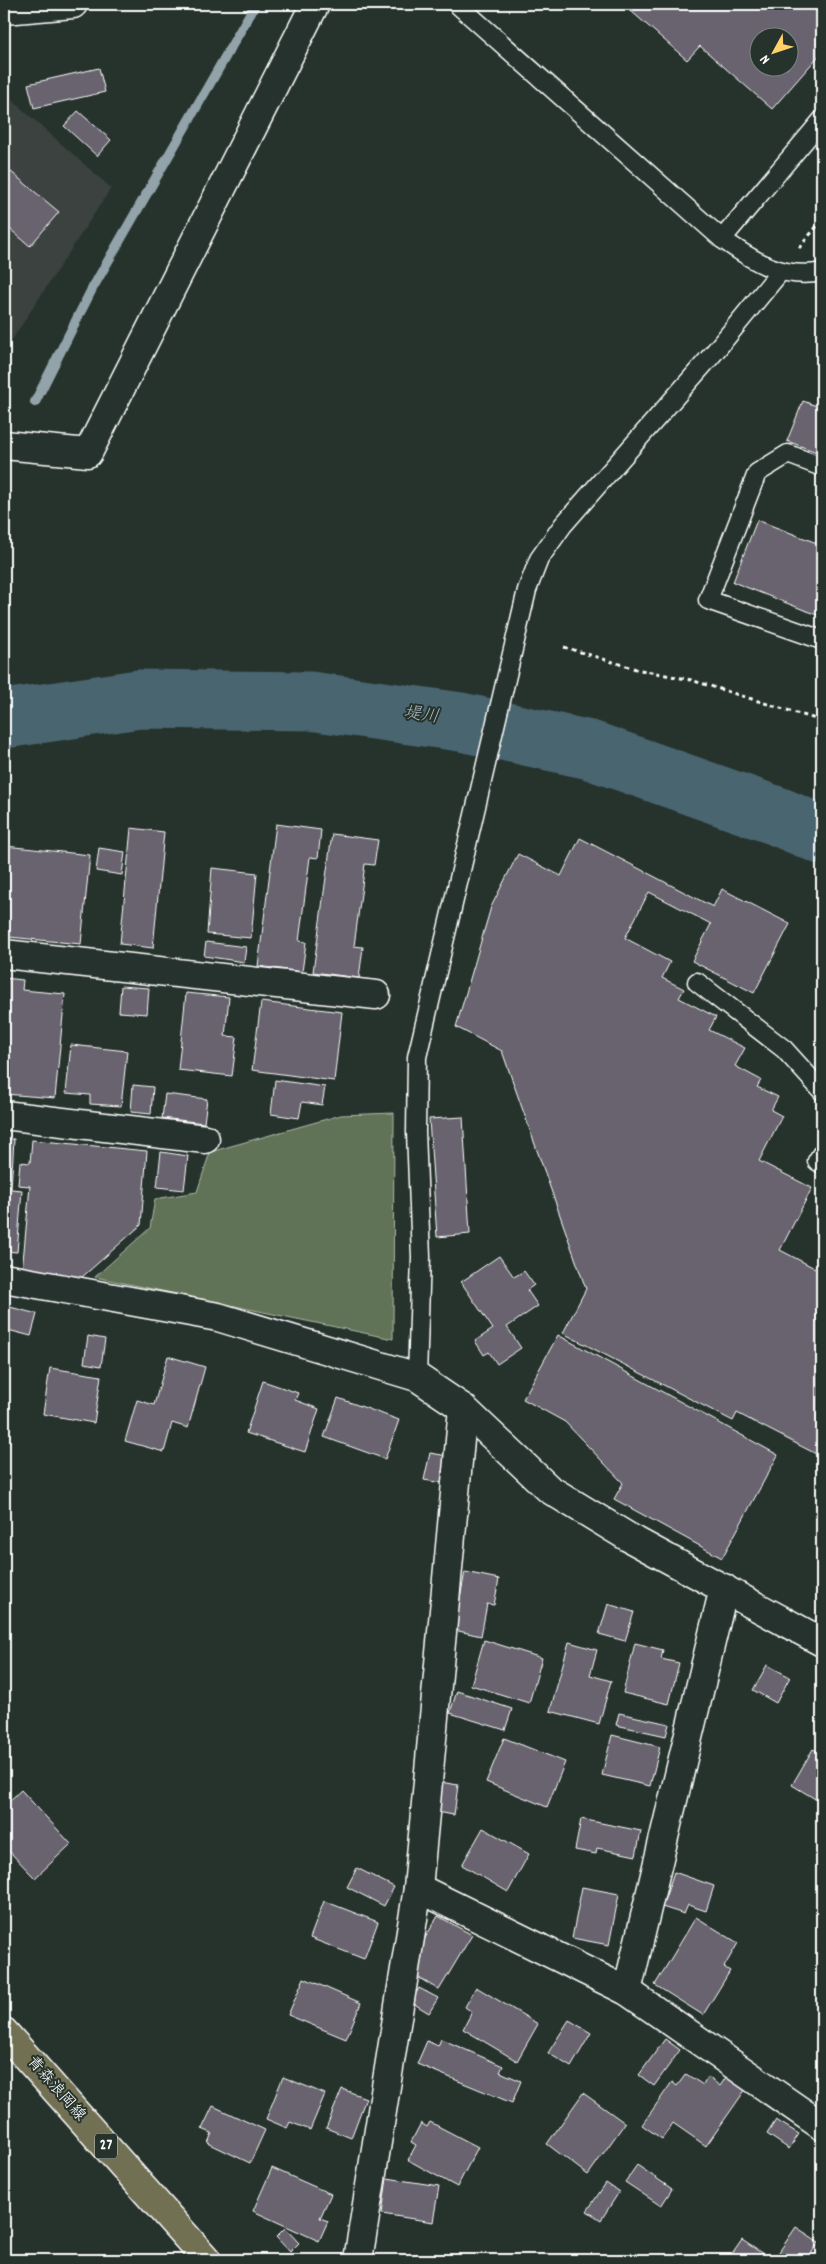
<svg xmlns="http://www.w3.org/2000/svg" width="826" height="2264" font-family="Dekko,'Klee One',sans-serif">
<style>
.built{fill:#3a4240}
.green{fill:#607356;stroke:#b0b9aa}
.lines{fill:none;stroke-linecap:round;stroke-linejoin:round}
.stream{stroke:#92a3a9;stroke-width:10}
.river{stroke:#4a6570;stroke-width:59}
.building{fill:#67646e;stroke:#fff;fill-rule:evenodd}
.service-casing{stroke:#fff;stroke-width:21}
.minor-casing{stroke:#fff;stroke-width:31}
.primary-casing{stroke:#fff;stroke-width:31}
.path{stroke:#fff;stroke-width:3;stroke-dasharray:4 4;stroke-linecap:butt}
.service{stroke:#26332d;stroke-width:18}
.minor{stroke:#26332d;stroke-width:28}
.primary{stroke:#716f52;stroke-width:28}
.labels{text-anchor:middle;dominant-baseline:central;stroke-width:4;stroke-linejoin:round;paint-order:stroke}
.shield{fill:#26332d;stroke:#bec2c0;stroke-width:1}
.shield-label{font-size:15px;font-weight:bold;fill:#fff}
.street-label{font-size:16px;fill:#fff;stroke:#26332d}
.water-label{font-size:18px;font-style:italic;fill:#aebabf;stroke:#26332d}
</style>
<rect width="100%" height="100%" fill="#26332d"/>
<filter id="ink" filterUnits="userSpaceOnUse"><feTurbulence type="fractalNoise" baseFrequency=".02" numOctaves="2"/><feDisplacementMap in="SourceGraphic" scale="10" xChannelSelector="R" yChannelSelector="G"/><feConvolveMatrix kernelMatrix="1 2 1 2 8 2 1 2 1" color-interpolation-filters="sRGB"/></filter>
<g filter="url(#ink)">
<polygon class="built" points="4,93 111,188 4,352"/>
<polygon class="green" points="394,1113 393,1339 95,1277 150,1228 155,1199 197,1192 210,1152 341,1115"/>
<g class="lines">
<polyline class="stream" points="35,402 92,289 255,5"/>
<polyline class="river" points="4,719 139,699 310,701 461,722 590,750 777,816 822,835"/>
</g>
<g class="building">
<path d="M623,4H822V52L772,109L700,46L687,60ZM758,38H788V68H758Z"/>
<polygon points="99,68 105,92 34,108 28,84"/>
<polygon points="78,111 111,140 97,156 64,126"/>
<polygon points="4,166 59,212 30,246 4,224"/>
<polygon points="803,401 822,408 822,454 787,441"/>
<polygon points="757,520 822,545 822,617 733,582"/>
<polygon points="276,824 321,830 318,858 310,857 299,941 306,942 302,972 258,966"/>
<polygon points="131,828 164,832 153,948 120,944"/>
<polygon points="332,834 378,840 374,865 365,864 354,946 363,947 359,978 313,972"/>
<polygon points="580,838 713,907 722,889 790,924 754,993 692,961 711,924 649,892 625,938 670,962 662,978 684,989 679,998 716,1017 709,1030 745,1048 735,1066 761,1080 757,1087 778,1097 771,1110 782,1116 759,1161 812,1188 780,1250 822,1272 822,1457 737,1413 733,1421 563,1333 586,1289 502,1051 456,1027 491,907 518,854 561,876"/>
<polygon points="5,846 90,855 81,944 9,937 4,930"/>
<polygon points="99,848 125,852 122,875 96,871"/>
<polygon points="212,868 257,873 251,938 207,934"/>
<polygon points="206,942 246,947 244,962 204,956"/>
<polygon points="4,978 23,980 22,990 65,994 55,1098 4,1094"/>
<polygon points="121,986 149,988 147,1014 119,1012"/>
<polygon points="186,993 229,997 225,1036 237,1037 232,1076 178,1070"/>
<polygon points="261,1002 342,1012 334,1081 252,1070"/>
<polygon points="71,1045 127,1051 121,1106 90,1104 90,1095 66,1093"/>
<polygon points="275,1080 325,1087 322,1105 302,1102 299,1118 271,1114"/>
<polygon points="133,1085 153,1087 151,1114 131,1112"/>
<polygon points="165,1094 207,1099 204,1123 162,1118"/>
<polygon points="463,1117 470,1234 437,1237 429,1119"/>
<polygon points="4,1139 14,1139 11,1189 22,1190 17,1252 4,1251"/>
<polygon points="32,1140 147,1151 141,1225 81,1278 22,1272 30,1186 18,1185 20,1162 30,1163"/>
<polygon points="161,1152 188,1156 184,1190 157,1187"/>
<polygon points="499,1256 514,1277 524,1271 534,1285 527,1290 538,1306 507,1327 521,1348 497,1364 489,1352 484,1355 475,1341 493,1329 461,1282"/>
<polygon points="10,1307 37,1314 31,1336 4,1329"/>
<polygon points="558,1335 778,1455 722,1558 614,1499 623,1483 565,1422 523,1399"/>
<polygon points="88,1336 105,1339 101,1366 84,1363"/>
<polygon points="168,1356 205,1367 188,1428 172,1423 164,1452 125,1441 137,1400 154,1405"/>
<polygon points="50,1368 101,1376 94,1423 43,1414"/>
<polygon points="263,1381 298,1393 295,1400 319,1409 305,1452 246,1433"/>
<polygon points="338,1398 399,1420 385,1459 324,1437"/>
<polygon points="430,1453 448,1456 442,1483 424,1480"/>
<polygon points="465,1572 499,1579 494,1605 487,1604 481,1636 454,1630"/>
<polygon points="608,1604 634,1612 625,1641 599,1634"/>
<polygon points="484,1640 542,1658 529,1703 471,1685"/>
<polygon points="569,1642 597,1650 590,1675 611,1681 599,1724 550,1711"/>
<polygon points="635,1643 663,1650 661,1659 679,1663 669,1704 623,1693"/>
<polygon points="767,1665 790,1677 776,1703 753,1690"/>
<polygon points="457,1691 512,1709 505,1730 450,1713"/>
<polygon points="619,1713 669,1724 666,1736 616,1725"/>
<polygon points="612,1735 660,1747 650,1786 602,1775"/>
<polygon points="504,1738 565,1762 547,1807 486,1782"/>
<polygon points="813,1749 822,1754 822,1803 792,1785"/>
<polygon points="440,1782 458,1785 454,1815 436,1812"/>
<polygon points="21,1790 71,1844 35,1878 4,1846 4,1806"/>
<polygon points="581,1819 641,1831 636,1856 597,1848 596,1854 575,1850"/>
<polygon points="483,1828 529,1854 508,1892 462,1865"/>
<polygon points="357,1868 394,1887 384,1906 347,1887"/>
<polygon points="674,1872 714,1886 706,1911 688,1905 684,1914 662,1907"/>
<polygon points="582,1887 619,1894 609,1945 572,1938"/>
<polygon points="324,1901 378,1922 364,1959 310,1938"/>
<polygon points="438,1916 472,1935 439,1990 411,1973 415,1955"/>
<polygon points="696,1917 738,1943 724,1967 730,1971 703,2015 655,1985"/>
<polygon points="304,1978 361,2003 346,2039 288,2015"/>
<polygon points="476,1987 538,2024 517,2061 463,2029 472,2012 465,2007"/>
<polygon points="419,1988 438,1998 429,2013 411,2002"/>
<polygon points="569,2020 591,2033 571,2067 548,2053"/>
<polygon points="441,2039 503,2066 500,2072 521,2081 512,2103 417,2064 427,2041 438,2046"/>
<polygon points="665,2039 680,2050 654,2086 639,2075"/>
<polygon points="729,2073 748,2086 706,2146 673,2123 662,2139 642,2125 672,2082 677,2086 686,2074 703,2085 708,2077 720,2086"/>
<polygon points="283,2077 325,2094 310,2130 290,2122 287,2128 266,2119"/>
<polygon points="342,2089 366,2098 351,2138 326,2128"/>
<polygon points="583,2093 625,2123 588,2175 547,2144"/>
<polygon points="213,2106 265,2130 250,2163 208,2143 212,2133 202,2129"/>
<polygon points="776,2120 799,2134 789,2149 767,2134"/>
<polygon points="430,2122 478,2147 457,2187 408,2160 416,2145 411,2142 421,2123 427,2127"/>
<polygon points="637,2165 672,2189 661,2206 625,2182"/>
<polygon points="272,2168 331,2194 320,2218 328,2221 319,2241 253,2211"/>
<polygon points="387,2178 439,2186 433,2222 382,2214"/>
<polygon points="606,2183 619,2192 601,2220 587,2211"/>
<polygon points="796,2227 819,2242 807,2260 784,2260 777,2255"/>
<polygon points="285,2228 299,2243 290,2252 276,2237"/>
<polygon points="742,2240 772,2260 728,2260"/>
</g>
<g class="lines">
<g class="service-casing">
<g id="service">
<polyline points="457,4 722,239"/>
<path d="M822,120L722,239C753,261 783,280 822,272"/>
<polyline points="822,467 788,454 757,473 708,600 822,640"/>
<polyline points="697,982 784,1049 822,1091"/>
<polyline points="822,1153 817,1161 822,1164"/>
<polyline points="417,1377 421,1257 416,1132 417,1057 527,590 539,559 563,525 712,355 780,272"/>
</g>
</g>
<g class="minor-casing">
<g id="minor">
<polyline points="4,10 73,4"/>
<polyline points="4,445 88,453 315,4"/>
<polyline points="4,954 376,995"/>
<polyline points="4,1115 205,1139"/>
<polyline points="4,1278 218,1317 417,1377 463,1408 549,1489 628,1537 822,1642"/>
<polyline points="418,1888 627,1991 822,2126"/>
<polyline points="627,1991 724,1588"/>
<polyline points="358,2260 418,1888 463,1408"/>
</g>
</g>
<g class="primary-casing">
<polyline id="primary" points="4,2032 207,2260"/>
</g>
<g class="path">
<polyline points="799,248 822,220"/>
<polyline points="564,647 636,669 691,680 822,721"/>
</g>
<use href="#service" class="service"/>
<use href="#minor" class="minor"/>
<use href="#primary" class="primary"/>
</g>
</g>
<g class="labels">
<rect class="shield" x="95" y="2133.5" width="22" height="25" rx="4"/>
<g class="shield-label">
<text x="106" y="2146">27</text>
</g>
<g class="street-label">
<text transform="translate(56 2089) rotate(49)">青森浪岡線</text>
</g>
<g class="water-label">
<text transform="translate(421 716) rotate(8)">堤川</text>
</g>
</g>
<rect width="826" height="2264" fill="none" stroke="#26332d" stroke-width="20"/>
<rect x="10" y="10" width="806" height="2244" fill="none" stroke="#fff" stroke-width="2" filter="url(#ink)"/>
<g transform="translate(774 52) rotate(230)"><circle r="24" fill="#26332d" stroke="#7d8581"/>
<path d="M0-4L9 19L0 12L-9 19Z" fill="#ffd166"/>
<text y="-8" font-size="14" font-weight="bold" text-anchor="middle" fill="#ffffff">N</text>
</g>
</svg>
